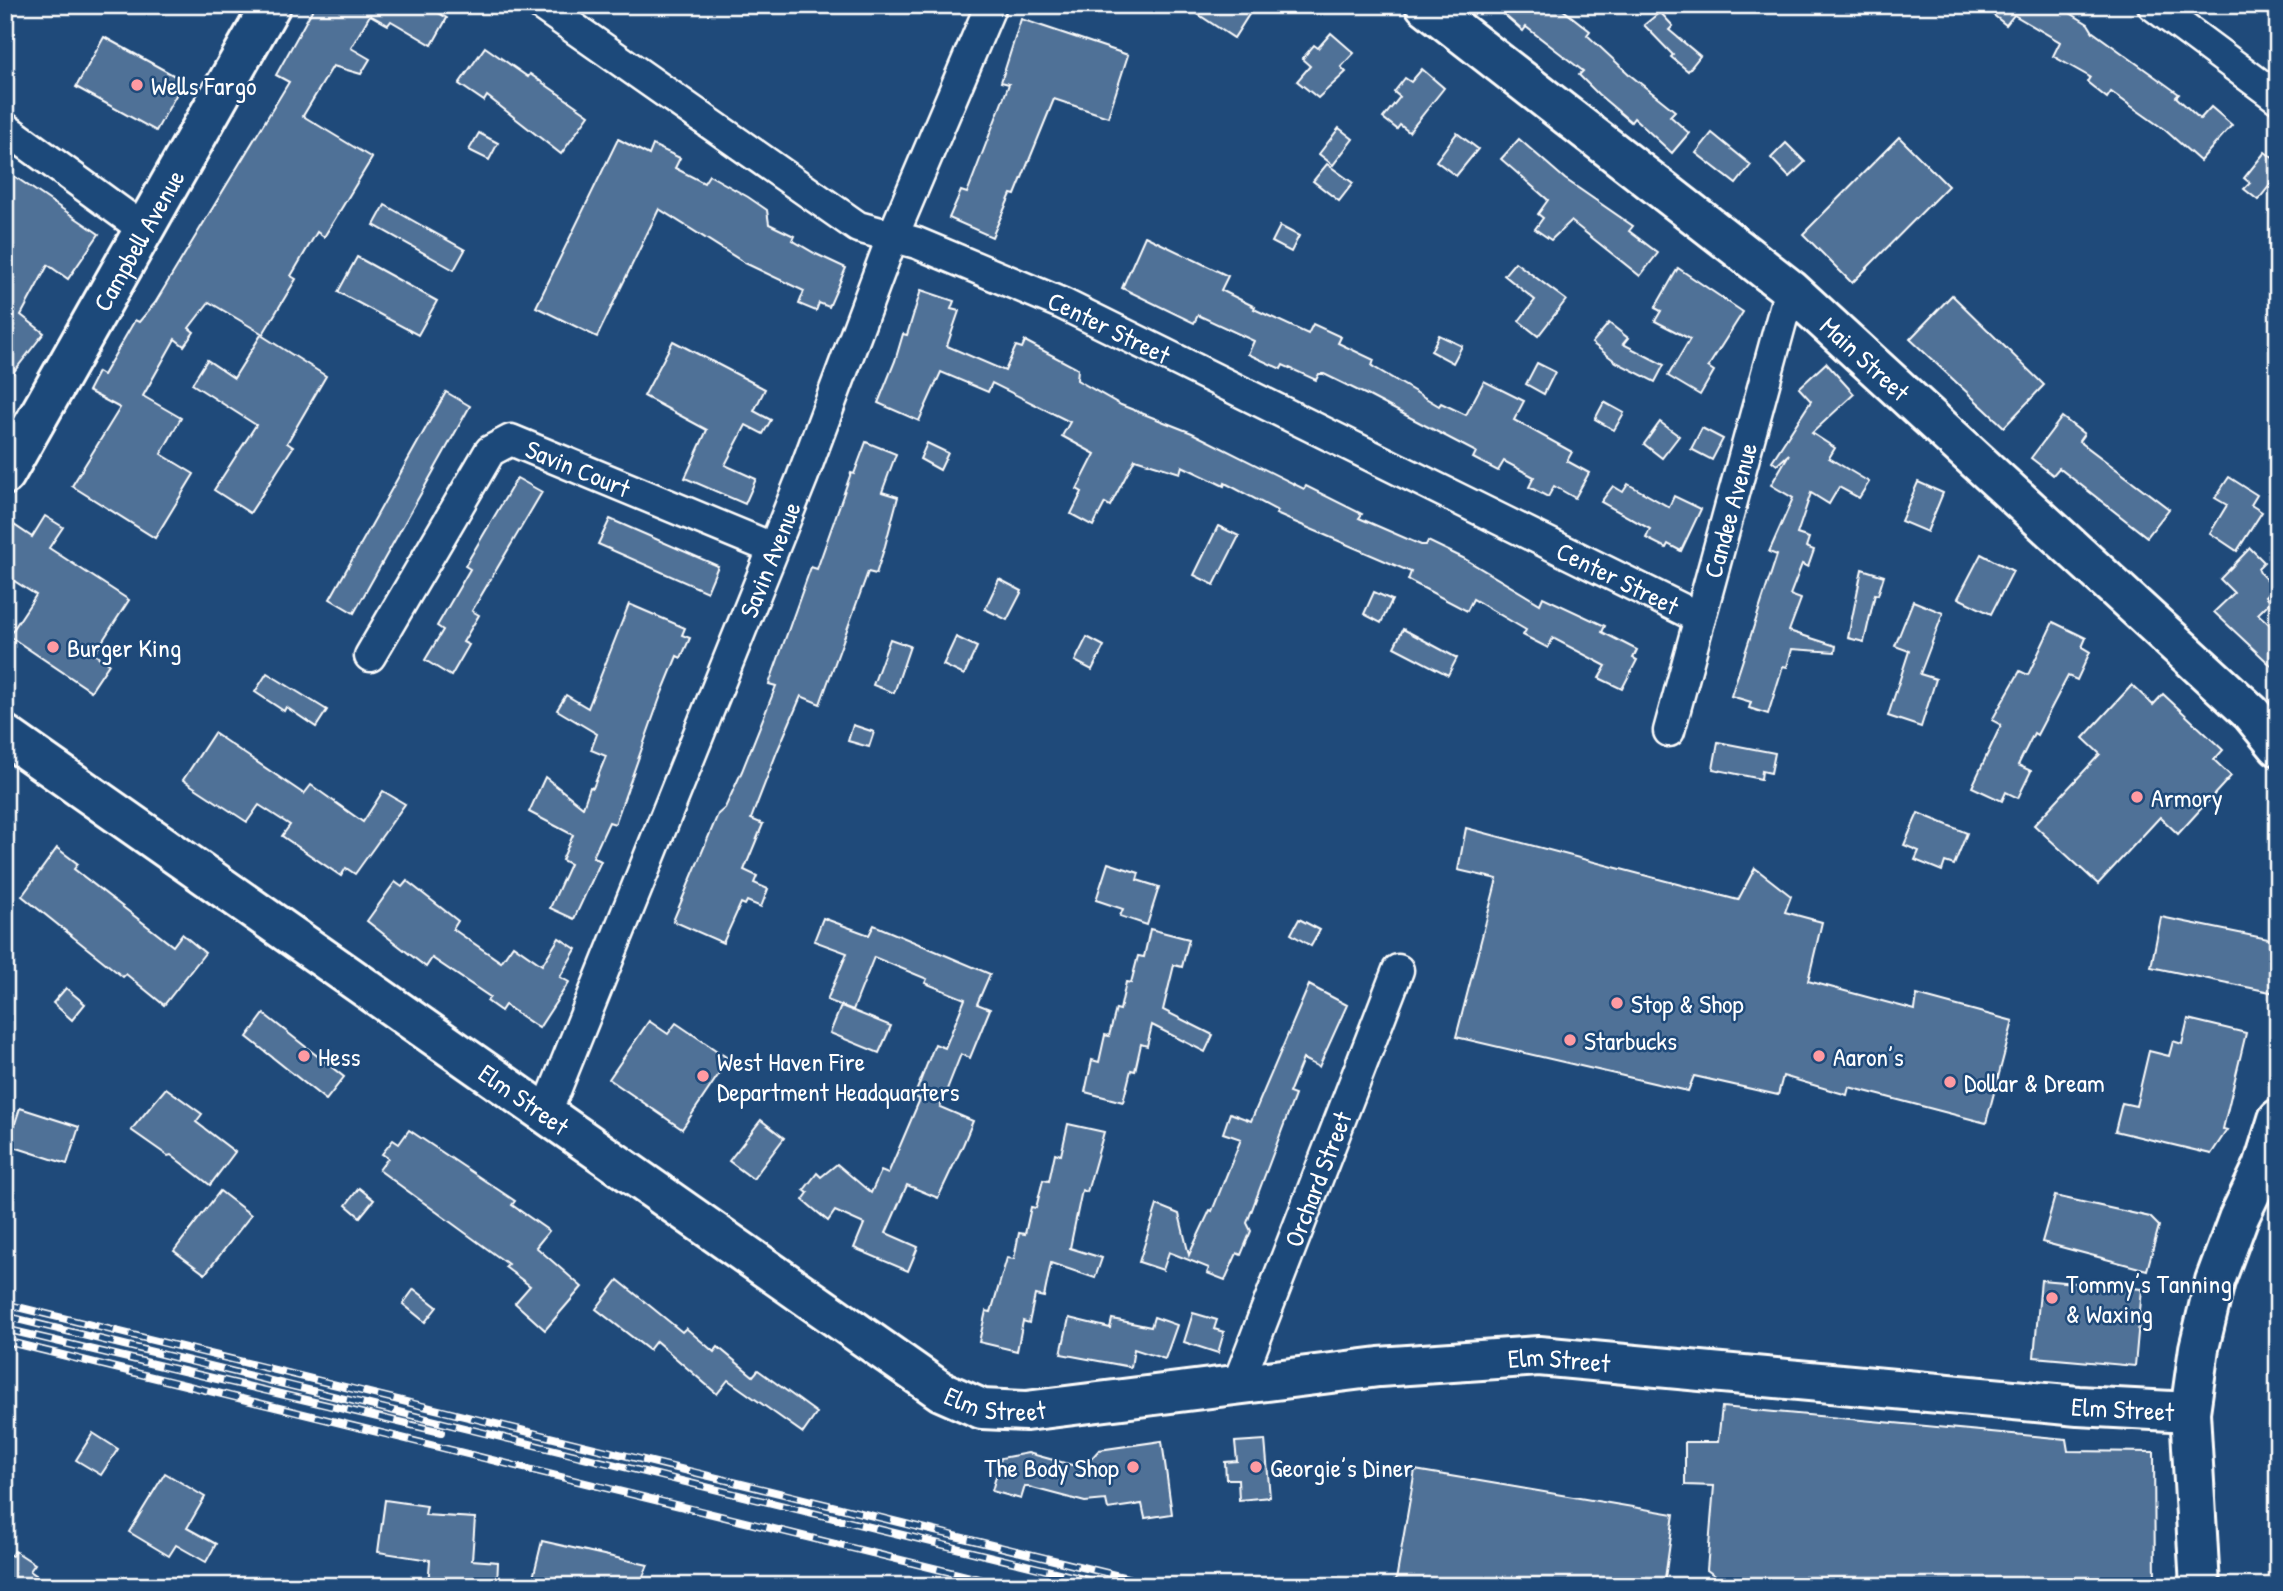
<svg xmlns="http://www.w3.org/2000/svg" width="2283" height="1591" font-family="'Patrick Hand',sans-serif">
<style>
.building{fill:#507197;stroke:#fff;stroke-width:2}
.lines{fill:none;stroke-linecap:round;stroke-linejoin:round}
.minor-casing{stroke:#fff;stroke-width:35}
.major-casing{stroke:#fff;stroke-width:44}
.minor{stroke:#1f4a7a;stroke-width:30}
.major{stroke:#1f4a7a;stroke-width:38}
.rail-casing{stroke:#fff;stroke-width:8}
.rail{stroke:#1f4a7a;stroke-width:5;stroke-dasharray:16;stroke-linecap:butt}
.poi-dot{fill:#ff9aa2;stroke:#1f4a7a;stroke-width:2.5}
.labels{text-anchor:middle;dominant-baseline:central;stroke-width:5;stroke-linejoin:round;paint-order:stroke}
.poi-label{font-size:26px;fill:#fff;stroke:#1f4a7a;text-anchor:start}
.street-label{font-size:26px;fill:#fff;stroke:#1f4a7a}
</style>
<rect width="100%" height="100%" fill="#1f4a7a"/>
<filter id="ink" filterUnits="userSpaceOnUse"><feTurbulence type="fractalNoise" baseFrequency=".0143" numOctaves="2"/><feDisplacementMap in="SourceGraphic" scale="14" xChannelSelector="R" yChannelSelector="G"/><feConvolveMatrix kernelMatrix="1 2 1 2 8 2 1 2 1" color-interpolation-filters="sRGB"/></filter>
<g filter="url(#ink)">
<g class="building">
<polygon points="315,5 425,5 447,18 432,45 391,21 388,25 370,15 351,48 370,59 361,74 333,66 303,116 372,158 324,237 317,232 291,276 296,279 263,334 209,302 189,328 194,332 184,346 175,339 143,396 181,418 161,454 194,474 155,538 72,486 120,408 88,391 98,372 103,375 135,320 139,322 155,303 289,82 276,75"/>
<polygon points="1184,5 1255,5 1234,38"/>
<polygon points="1493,5 1557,5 1590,31 1587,35 1630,75 1675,111 1670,116 1689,133 1672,153 1634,118 1631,122 1598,94 1579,75 1583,71 1526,27 1523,31"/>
<polygon points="1981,5 2057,5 2088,24 2093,32 2179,94 2176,97 2200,119 2211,107 2232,125 2200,161 2165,130 2111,92 2107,98 2087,82 2090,77 2053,56 2060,42 2014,15 2006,25"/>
<polygon points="1660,12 1673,26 1669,30 1700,56 1688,71 1671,57 1673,55 1644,25"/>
<polygon points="1021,19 1128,55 1108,117 1054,99 1015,195 1011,194 992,237 949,218 961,191 967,193 1009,84 1001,82"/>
<polygon points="1331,33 1354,53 1341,67 1346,72 1318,98 1297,81 1310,66 1302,59 1314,45 1318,48"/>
<polygon points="104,37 184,81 156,131 76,87"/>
<polygon points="485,47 528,77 530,74 589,115 561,154 487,96 484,101 459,84"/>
<polygon points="1422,69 1444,88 1409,132 1400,125 1397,129 1383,118 1400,97 1394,92 1405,78 1411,82"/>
<polygon points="1339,128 1353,139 1333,165 1319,154"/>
<polygon points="479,133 498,143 489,160 469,150"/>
<polygon points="1457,133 1478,149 1456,176 1436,161"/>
<polygon points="1712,133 1751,165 1736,184 1696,153"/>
<polygon points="1899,137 1948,186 1852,283 1803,234"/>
<polygon points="618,139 649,155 653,145 680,158 675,168 704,183 709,175 748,197 767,210 769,224 794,236 792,240 816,254 846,268 829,307 819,303 816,311 799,304 804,291 745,263 659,209 597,337 536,307"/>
<polygon points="1519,139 1565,179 1633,226 1629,231 1658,253 1640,276 1571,221 1551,240 1535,229 1543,218 1538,214 1548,200 1501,159"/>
<polygon points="1786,143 1805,162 1789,177 1771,158"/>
<polygon points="2265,152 2278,162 2278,175 2258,200 2244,189 2250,183 2244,178"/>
<polygon points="1327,164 1353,183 1339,201 1313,181"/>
<polygon points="11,174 99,234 68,279 48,265 21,315 44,333 5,383 5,183"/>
<polygon points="385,205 465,250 454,270 374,225"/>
<polygon points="1280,226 1299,236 1291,252 1272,242"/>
<polygon points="1145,236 1228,276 1221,290 1255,307 1254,309 1308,334 1313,324 1341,337 1338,343 1374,360 1372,366 1439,406 1441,403 1466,415 1484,381 1524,401 1514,420 1572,452 1567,461 1589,473 1575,498 1554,486 1548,497 1529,487 1534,477 1504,461 1498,471 1473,458 1476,452 1369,396 1324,374 1319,374 1316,380 1283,365 1281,369 1248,354 1254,341 1198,315 1194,323 1122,288"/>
<polygon points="357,257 437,301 418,335 338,292"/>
<polygon points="1515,262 1566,300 1538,336 1519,321 1535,300 1504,275"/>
<polygon points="1678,268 1743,312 1708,367 1714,371 1700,395 1668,376 1690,339 1655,321 1661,311 1655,308"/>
<polygon points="921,290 954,301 951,309 959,311 947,346 1005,371 1016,346 1022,348 1025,341 1078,369 1077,380 1121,405 1192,433 1304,489 1306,486 1362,514 1359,518 1421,545 1426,545 1428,541 1463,558 1540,604 1543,597 1605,626 1602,632 1637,650 1633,658 1637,660 1622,689 1599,678 1606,666 1553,638 1548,648 1523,635 1526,630 1473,599 1467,611 1408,580 1411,572 1276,514 1278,511 1225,483 1224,486 1182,466 1180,473 1135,459 1110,506 1105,503 1093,526 1071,514 1082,492 1077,489 1095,454 1062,436 1070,422 992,383 988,392 941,372 919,421 878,403 895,361 903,334 907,335"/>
<polygon points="1952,295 2044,385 2004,427 1910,339"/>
<polygon points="1609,323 1628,338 1623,344 1664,365 1655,382 1616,362 1592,343"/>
<polygon points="261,335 326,376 287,443 293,447 250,513 214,490 256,425 192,384 207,360 234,378"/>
<polygon points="1439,335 1462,346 1453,363 1431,351"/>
<polygon points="673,341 765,389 754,411 771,420 763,434 746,425 725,465 756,479 745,504 685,478 707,430 644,396"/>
<polygon points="1537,363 1555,372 1544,394 1526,384"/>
<polygon points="1826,363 1854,394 1812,433 1835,448 1829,458 1869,482 1859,498 1839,487 1829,504 1811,493 1797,534 1809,538 1806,547 1814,550 1808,567 1802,564 1790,595 1801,599 1789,631 1836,646 1835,652 1792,649 1787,667 1783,666 1768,714 1749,708 1751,702 1731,696 1777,555 1769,552 1793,498 1771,485 1789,454 1777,465 1772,461 1811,401 1799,388"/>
<polygon points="446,392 470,406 354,613 330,599"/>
<polygon points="1604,402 1624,413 1614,430 1595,419"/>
<polygon points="2062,417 2084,434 2079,441 2169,509 2147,537 2059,468 2053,475 2031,458"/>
<polygon points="1660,422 1679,436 1662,458 1644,444"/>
<polygon points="1702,428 1723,439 1712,460 1691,449"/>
<polygon points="866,442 896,454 882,492 898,497 885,546 876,574 868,572 820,704 801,696 777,752 751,819 763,824 744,870 757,876 754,883 768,889 761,907 747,901 745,905 741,903 723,943 673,921 718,814 725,808 742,771 776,686 769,684 811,567 817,569 851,473 854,474"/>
<polygon points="927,443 948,453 940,470 920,459"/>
<polygon points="2229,477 2257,495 2251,505 2262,512 2237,551 2210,533 2227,505 2215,498"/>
<polygon points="517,478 542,492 472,611 479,615 463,642 469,645 451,676 425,660 443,630 437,626 470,569 465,566"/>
<polygon points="1918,482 1943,493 1927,532 1901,521"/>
<polygon points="1628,484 1669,507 1674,496 1701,509 1681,551 1668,544 1666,548 1646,538 1650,529 1601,502 1613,486 1623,492"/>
<polygon points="45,516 63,527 49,548 129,600 94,654 109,664 91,691 9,636 36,595 5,575 5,539 14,525 32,537"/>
<polygon points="610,519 718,566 707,592 598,544"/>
<polygon points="1218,526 1239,536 1214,585 1194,575"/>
<polygon points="2250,548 2264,562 2258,568 2260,573 2274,588 2266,596 2271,601 2258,614 2278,632 2278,672 2214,612 2234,593 2220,579"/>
<polygon points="1981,554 2013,571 1991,614 1958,598"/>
<polygon points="1862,569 1884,576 1878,595 1875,594 1864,642 1848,638"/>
<polygon points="999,579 1022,591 1007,620 985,609"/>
<polygon points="1374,592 1392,600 1381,623 1364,614"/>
<polygon points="1913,601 1943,613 1920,674 1936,679 1921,727 1888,716 1909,651 1895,646"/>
<polygon points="629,604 685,628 682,635 690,638 681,658 677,656 661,695 615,824 609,822 593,857 601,861 574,919 550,908 570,864 562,860 573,835 529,812 545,777 583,807 590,787 593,788 606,756 591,750 597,734 557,710 566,695 588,708"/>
<polygon points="2053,622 2086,638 2082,647 2090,652 2077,680 2068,676 2037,735 2034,733 2018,765 2031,771 2018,798 2006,792 2002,801 1972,787 2001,725 1992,720 2020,671 2028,675"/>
<polygon points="1403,629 1457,658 1448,675 1394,647"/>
<polygon points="956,637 977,647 964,675 943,665"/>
<polygon points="1087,637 1104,646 1092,670 1075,661"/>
<polygon points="890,639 910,646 894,693 873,685"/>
<polygon points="267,673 327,710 316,727 286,707 284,711 255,692"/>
<polygon points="2132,685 2153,705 2163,694 2223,750 2214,760 2231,776 2178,834 2160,817 2098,884 2034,825 2100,754 2083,738"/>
<polygon points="853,725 874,732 869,747 848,741"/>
<polygon points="214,733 304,794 311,785 363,822 383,791 405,804 355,874 346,868 341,876 282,836 290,825 259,805 247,822 183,780"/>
<polygon points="1718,742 1775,753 1771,773 1762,771 1761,779 1713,769"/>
<polygon points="1918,813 1967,833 1954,865 1945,862 1942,871 1915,860 1919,851 1904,845"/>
<polygon points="1466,828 1738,900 1755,868 1791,896 1785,912 1822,922 1808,981 1915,1010 1917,995 2013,1021 1986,1123 1849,1087 1847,1095 1783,1076 1778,1095 1694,1076 1688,1091 1456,1037 1497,879 1458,870"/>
<polygon points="57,848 78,864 74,869 173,946 182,934 205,953 164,1005 126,974 123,977 22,896"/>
<polygon points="1108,863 1139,873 1137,880 1159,887 1147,925 1120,916 1123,909 1096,900"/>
<polygon points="407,881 458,921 453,929 501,962 513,945 542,965 559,938 576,949 560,977 569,982 539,1028 505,1005 501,1011 487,1001 490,997 432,958 426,967 367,921 395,882 402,887"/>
<polygon points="2161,917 2278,941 2275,993 2151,967"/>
<polygon points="823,918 869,935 874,925 990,974 977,1004 990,1009 970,1058 961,1054 940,1107 973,1121 963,1145 938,1198 907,1185 886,1233 918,1247 908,1271 854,1248 864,1224 835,1211 828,1221 803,1200 808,1193 804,1190 817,1173 821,1177 837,1164 871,1193 881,1171 888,1174 920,1099 914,1097 935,1044 945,1048 965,999 925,983 927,979 874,957 853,1010 827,1000 847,953 814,941"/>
<polygon points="1299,919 1320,930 1311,946 1291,934"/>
<polygon points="1150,929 1189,939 1182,967 1174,965 1163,1010 1213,1035 1205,1052 1152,1025 1147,1046 1141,1044 1135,1071 1131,1070 1123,1102 1085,1092 1092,1060 1099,1062 1105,1035 1109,1036 1116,1009 1120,1010 1126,982 1131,983 1138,956 1144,957"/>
<polygon points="1309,985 1347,1005 1319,1067 1303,1059 1289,1093 1295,1095 1247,1223 1251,1231 1241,1255 1237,1253 1225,1280 1207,1273 1209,1268 1169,1252 1163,1270 1139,1262 1157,1205 1179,1214 1189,1255 1210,1210 1212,1211 1241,1139 1223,1133 1230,1113 1251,1121"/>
<polygon points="66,988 85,1004 72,1020 53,1003"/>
<polygon points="841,1006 891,1026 879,1053 830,1033"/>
<polygon points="264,1014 344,1077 326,1100 247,1037"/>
<polygon points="2188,1019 2246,1033 2223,1129 2227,1130 2211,1154 2115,1131 2122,1103 2136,1106 2149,1051 2169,1056 2173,1041 2182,1044"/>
<polygon points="649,1021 668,1034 676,1023 729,1059 682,1129 609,1079"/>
<polygon points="166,1088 202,1114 196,1122 235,1152 210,1185 171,1155 168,1156 131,1130"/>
<polygon points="20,1108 79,1127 67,1164 8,1145"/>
<polygon points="761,1120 784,1138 753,1179 729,1161"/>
<polygon points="1068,1124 1104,1132 1087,1192 1082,1190 1070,1248 1102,1258 1095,1278 1051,1263 1044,1297 1035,1295 1029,1323 1023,1321 1017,1351 979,1342 986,1311 991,1312 1007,1258 1014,1259 1019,1233 1025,1234 1031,1207 1036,1208 1043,1180 1049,1181 1055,1153 1061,1155"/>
<polygon points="409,1130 515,1201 512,1205 549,1231 536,1247 582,1287 545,1330 515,1303 530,1286 505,1267 508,1264 379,1170 388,1158 382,1154 393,1140 399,1144"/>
<polygon points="359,1188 374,1200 360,1217 346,1205"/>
<polygon points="220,1191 251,1215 205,1274 174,1251"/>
<polygon points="2055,1196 2150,1217 2159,1226 2147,1270 2042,1242"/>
<polygon points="618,1280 682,1332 686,1328 714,1352 718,1347 753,1376 758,1370 817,1413 803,1433 728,1380 717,1394 656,1341 649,1350 596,1309"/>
<polygon points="2041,1280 2142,1289 2135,1366 2034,1357"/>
<polygon points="414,1289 437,1307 425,1322 403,1304"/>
<polygon points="1193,1313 1217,1320 1214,1329 1224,1332 1218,1353 1184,1342"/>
<polygon points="1154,1317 1177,1325 1165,1359 1134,1349 1131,1367 1061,1354 1069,1318 1110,1328 1112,1319 1151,1327"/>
<polygon points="1722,1407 2066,1439 2068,1451 2154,1452 2155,1586 1729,1586 1707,1570 1714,1486 1685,1485 1685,1442 1718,1442"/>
<polygon points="93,1433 118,1449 101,1475 76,1460"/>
<polygon points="1265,1440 1270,1497 1239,1500 1238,1479 1226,1479 1225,1462 1237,1461 1235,1442"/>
<polygon points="1162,1441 1172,1514 1145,1518 1142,1504 1108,1509 1106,1500 1085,1502 1025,1486 1021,1499 992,1491 1001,1458 1028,1453 1083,1468 1099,1450"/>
<polygon points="1415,1470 1674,1514 1664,1586 1395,1586"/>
<polygon points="165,1473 205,1497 187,1528 216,1544 206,1562 176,1545 169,1556 129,1532"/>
<polygon points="385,1500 427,1506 425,1515 475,1518 472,1560 498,1562 497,1586 428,1585 430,1560 378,1552"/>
<polygon points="542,1541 648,1565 639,1586 549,1586 532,1582"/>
<polygon points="15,1551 35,1564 30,1571 52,1586 5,1586 5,1552 12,1556"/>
</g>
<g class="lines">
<g class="minor-casing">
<g id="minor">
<path id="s1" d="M541,5L858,227L917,243L1063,304L1700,618"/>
<polyline points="2153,5 2278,98"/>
<polyline points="5,128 145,230"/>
<path id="s2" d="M370,656L490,451L511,440L772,548"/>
<path id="s3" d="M1669,731L1790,289"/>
<path id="s4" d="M546,1113L802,478L892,238L991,5"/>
<path id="s5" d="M1237,1386L1398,970"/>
</g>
</g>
<g class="major-casing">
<g id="major">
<path id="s6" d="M1425,5L1790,289L2251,713L2278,746"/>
<path id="s7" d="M5,475L271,5"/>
<path id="s8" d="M5,735L941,1391L982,1409L1026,1411L1379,1367L1539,1356L2078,1406L2190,1412"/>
<polyline points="2200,1586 2190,1412 2199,1348 2215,1281 2238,1219 2263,1167 2278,1119"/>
</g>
</g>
<use href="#minor" class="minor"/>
<use href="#major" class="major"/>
<g class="rail-casing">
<g id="rail">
<polyline points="5,1304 1160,1586"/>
<polyline points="5,1316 1112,1586"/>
<polyline points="5,1329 441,1432"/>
<polyline points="5,1341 1007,1586"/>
</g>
</g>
<use href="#rail" class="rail"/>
</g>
</g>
<g class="poi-dot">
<circle cx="137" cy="85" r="7"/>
<circle cx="53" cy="647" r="7"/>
<circle cx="2137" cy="797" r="7"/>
<circle cx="1617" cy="1003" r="7"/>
<circle cx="1570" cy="1040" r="7"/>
<circle cx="304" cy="1056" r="7"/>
<circle cx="1819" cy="1056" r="7"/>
<circle cx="703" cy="1076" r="7"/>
<circle cx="1950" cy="1082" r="7"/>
<circle cx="2052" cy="1298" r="7"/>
<circle cx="1133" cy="1467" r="7"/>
<circle cx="1256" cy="1467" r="7"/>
</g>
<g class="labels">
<g class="poi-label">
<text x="151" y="85">Wells Fargo</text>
<text x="67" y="647">Burger King</text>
<text x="2151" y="797">Armory</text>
<text x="1631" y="1003">Stop &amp; Shop</text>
<text x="1584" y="1040">Starbucks</text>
<text x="318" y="1056">Hess</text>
<text x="1833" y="1056">Aaron’s</text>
<text x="717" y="1061">West Haven Fire<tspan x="717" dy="30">Department Headquarters</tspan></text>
<text x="1964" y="1082">Dollar &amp; Dream</text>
<text x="2066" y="1283">Tommy’s Tanning<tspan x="2066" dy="30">&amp; Waxing</tspan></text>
<text x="1119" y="1467" text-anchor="end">The Body Shop</text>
<text x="1270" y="1467">Georgie’s Diner</text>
</g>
<g class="street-label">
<text stroke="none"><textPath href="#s7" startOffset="270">Campbell Avenue</textPath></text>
<text stroke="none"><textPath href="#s1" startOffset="658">Center Street</textPath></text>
<text stroke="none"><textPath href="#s6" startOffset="565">Main Street</textPath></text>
<text stroke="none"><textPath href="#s2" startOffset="334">Savin Court</textPath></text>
<text stroke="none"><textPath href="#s3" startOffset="229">Candee Avenue</textPath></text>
<text stroke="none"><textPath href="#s4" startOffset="597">Savin Avenue</textPath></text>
<text stroke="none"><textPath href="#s1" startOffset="1225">Center Street</textPath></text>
<text stroke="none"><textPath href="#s8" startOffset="634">Elm Street</textPath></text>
<text stroke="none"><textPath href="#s5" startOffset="222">Orchard Street</textPath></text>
<text stroke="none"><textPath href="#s8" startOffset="1768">Elm Street</textPath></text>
<text stroke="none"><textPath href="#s8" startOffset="1200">Elm Street</textPath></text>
<text stroke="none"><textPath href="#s8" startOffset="2334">Elm Street</textPath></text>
</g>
</g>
<rect width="2283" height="1591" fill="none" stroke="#1f4a7a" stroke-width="28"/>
<rect x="14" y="14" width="2255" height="1563" fill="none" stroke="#fff" stroke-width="2.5" filter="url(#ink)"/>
</svg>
